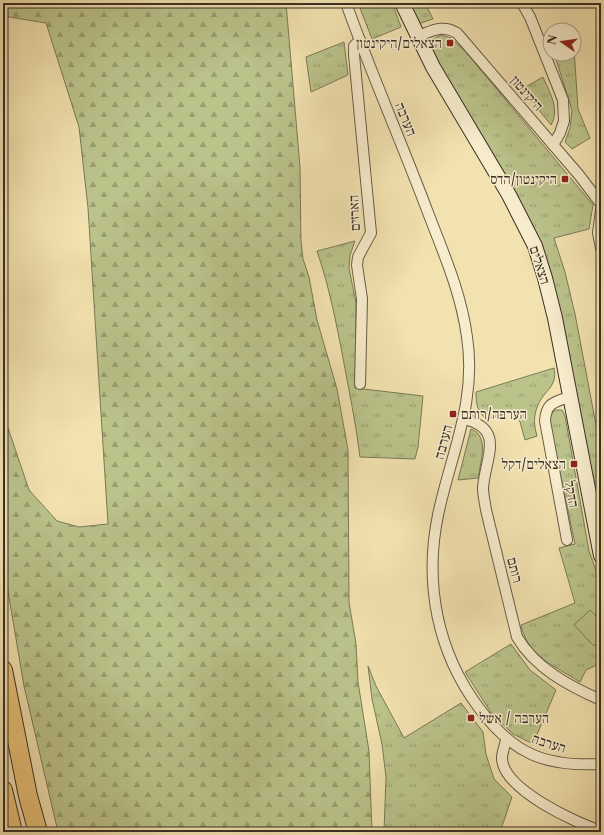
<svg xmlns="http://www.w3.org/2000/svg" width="604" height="835" font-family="'Libre Caslon Text','Frank Ruhl Libre',serif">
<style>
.grass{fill:url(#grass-tufts);stroke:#7a7a58}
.forest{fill:url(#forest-firs);stroke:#7a7a58}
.pitch{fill:#bbc38b;stroke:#7a7a58}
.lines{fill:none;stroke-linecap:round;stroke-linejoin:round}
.street-casing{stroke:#675c48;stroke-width:12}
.secondary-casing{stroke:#393025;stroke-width:16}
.highway-casing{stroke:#393025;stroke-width:20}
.street{stroke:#f7eccc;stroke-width:10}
.secondary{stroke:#f7eccc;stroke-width:14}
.highway{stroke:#e9c178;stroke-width:18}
.poi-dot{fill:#8f2418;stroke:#f7eccc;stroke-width:1.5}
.labels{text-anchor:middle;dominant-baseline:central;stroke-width:3;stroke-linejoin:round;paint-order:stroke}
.poi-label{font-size:14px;fill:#393025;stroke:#f7eccc;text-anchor:end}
.street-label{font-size:14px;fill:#393025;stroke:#f7eccc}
</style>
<defs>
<pattern id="grass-tufts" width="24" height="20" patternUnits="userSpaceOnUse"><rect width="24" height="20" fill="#bbc38b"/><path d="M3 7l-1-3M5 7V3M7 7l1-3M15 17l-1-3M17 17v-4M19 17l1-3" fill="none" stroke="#999f71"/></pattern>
<pattern id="forest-firs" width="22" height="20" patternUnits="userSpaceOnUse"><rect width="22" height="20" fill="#bbc38b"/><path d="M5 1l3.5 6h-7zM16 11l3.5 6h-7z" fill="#999f71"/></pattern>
</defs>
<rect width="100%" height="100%" fill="#f2e2b0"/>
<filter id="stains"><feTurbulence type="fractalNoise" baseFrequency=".005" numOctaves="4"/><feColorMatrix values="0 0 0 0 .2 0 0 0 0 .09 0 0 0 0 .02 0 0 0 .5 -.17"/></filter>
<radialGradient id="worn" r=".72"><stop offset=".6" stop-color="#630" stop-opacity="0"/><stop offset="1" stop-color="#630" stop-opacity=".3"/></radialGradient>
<g class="grass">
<polygon points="358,3 392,3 401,27 372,39"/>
<polygon points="408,3 425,3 433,19 418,24"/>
<polygon points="441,35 451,38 465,51 593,205 589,229 554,238 565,272 575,314 601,451 601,532 551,276 427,42"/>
<polygon points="344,42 348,75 311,92 306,57"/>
<polygon points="574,48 578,109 590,138 572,149 565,142 570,128 572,110 555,56 560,54 574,54"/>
<path d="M543,77C550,93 560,109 551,125L522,89Z"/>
<path d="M355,241L350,255L349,268L356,303L355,388L423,396L418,447L415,459L360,457C356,424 349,391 343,358C336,322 329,286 317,251Z"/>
<path d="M554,368C558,387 544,390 538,405C533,416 534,425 537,436L525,440L517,411L486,419C477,411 476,404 476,392Z"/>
<path d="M555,410H562L565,416L589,551L601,584V663L586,670L580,682C555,666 528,657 521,625L575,603L559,548L575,544L550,424V416Z"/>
<path d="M471,429C490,436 480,463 478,478L458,480Z"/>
<polygon points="511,644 530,670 556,690 533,744 513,734 492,714 465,672"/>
<polygon points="368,666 376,686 404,738 461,703 483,732 486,754 494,779 512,797 500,832 384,832 386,777 382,744 372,699"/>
</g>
<polygon class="forest" points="3,3 286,3 300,167 301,241 303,259 309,277 317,320 337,389 348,450 349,602 356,644 358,682 369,751 372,832 58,832 24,686 3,562 3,413 29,490 57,521 79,527 108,524 88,208 79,127 46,23 3,16"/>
<polygon class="pitch" points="590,610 601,621 601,639 594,646 574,625"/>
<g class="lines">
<g class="street-casing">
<g id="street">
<path d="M346,3C371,73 401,141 427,210C443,252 461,292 467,337C477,402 451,453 438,515C424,583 437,652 479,708C513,754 545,767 601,764"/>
<polyline points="522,3 530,17 563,100 564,121 560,133 553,145"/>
<path d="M418,36C432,31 443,24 457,33L579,175L601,204"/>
<polyline points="360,40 354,46 354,55 371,233 358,257 357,265 362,299 360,384"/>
<polyline points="601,210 598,233 601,248"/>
<path d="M464,419C506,429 485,458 483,488C483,495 485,503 486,510L517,637C535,668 569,686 601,700"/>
<path d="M567,540L545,421C546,403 554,402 569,397"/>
<path d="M506,740C505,746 502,752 502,758C502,789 576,823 601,831"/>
</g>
</g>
<g class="secondary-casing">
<polyline id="secondary" points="402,3 433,67 509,195 535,246 545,278 555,318 601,556"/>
</g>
<g class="highway-casing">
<g id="highway">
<polyline points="3,670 28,796 38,832"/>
<polyline points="3,790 13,832"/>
</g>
</g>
<use href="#street" class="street"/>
<use href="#secondary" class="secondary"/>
<use href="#highway" class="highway"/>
</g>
<g class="poi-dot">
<rect x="446" y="39" width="8" height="8" rx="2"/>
<rect x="561" y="175" width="8" height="8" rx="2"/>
<rect x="449" y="410" width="8" height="8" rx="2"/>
<rect x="570" y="460" width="8" height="8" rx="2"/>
<rect x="467" y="714" width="8" height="8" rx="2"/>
</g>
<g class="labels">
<g class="poi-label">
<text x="442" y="43">הצאלים/היקינטון</text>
<text x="557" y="179">היקינטון/הדס</text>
<text x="461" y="414" text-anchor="start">הערבה/רותם</text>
<text x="566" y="464">הצאלים/דקל</text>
<text x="479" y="718" text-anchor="start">הערבה / אשל</text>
</g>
<g class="street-label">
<text transform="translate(527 93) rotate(49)">היקינטון</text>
<text transform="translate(406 119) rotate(68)">הערבה</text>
<text transform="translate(354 213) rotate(-93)">הארזים</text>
<text transform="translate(540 265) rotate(72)">הצאלים</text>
<text transform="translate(443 442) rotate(-75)">הערבה</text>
<text transform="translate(572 494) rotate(80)">הדקל</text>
<text transform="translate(515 570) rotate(76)">רותם</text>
<text transform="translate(549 743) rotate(18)">הערבה</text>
</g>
</g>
<rect width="604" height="835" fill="none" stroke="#f2e2b0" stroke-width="16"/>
<rect x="4" y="4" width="596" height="827" fill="none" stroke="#393025" stroke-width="2"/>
<rect x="8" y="8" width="588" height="819" fill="none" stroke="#393025"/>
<g transform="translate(562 42) rotate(283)"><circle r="19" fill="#f7eccc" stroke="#aba189"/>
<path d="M0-3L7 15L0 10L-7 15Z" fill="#8f2418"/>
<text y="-6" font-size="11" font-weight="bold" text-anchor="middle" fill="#393025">N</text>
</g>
<rect width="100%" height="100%" filter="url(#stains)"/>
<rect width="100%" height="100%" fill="url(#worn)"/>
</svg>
